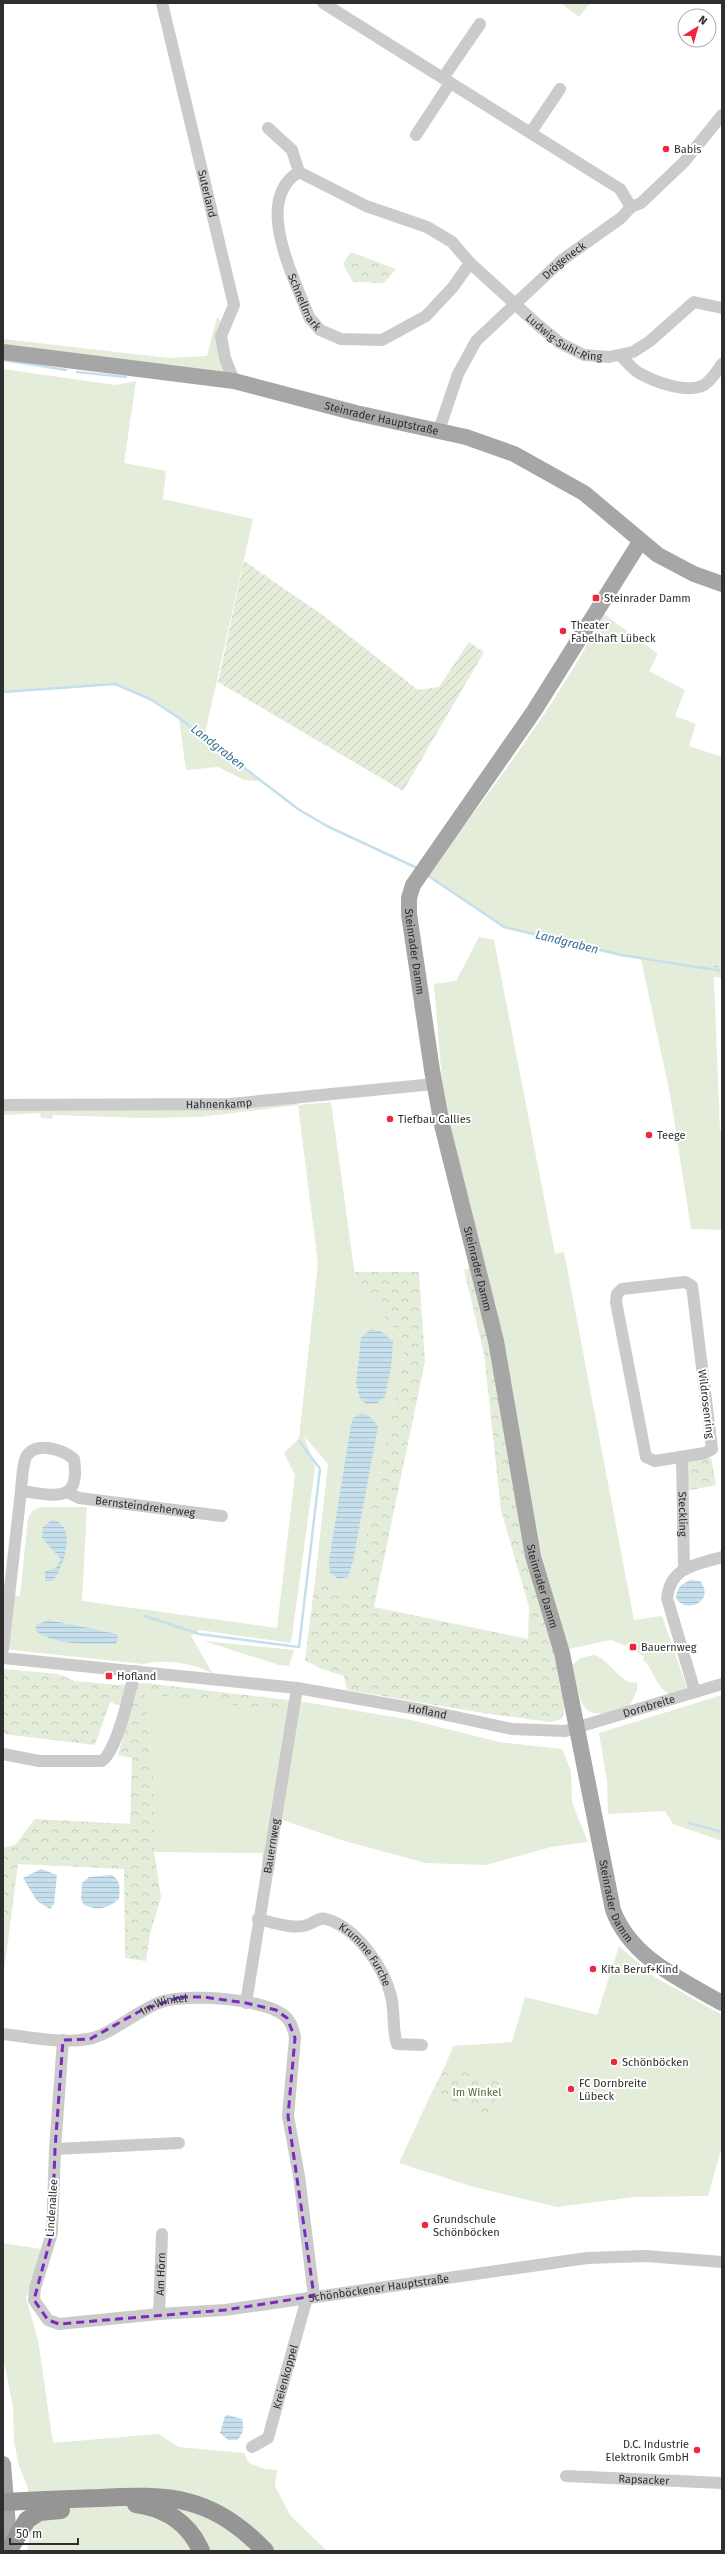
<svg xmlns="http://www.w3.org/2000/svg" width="725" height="2554" font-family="'Fira Sans',sans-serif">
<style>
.grass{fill:#e4ecda}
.forest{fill:url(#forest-crowns)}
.garden{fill:url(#garden-furrows)}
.water{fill:url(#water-rules)}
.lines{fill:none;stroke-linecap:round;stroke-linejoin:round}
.stream{stroke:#c5dfed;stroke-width:2.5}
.minor{stroke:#cbcbcb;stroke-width:12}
.major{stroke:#a6a6a6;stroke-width:16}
.highway{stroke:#959595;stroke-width:18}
.marked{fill:none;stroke:#7b2cbf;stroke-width:3;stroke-dasharray:8 5;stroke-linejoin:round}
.poi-dot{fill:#ee273c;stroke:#fff;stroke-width:1.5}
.labels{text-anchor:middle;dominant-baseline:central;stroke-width:4;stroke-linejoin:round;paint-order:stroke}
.poi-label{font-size:11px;fill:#2e2e2e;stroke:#fff;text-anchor:start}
.street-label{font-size:11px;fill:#2e2e2e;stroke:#fff}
.park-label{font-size:11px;fill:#526b39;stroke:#fff}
.water-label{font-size:12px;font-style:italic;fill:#387394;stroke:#fff}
</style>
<defs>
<pattern id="forest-crowns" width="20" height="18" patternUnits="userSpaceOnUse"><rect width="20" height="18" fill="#e4ecda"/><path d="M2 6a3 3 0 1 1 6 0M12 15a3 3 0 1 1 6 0" fill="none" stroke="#c4cbbb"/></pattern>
<pattern id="garden-furrows" width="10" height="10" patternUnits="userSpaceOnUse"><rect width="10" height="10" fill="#e4ecda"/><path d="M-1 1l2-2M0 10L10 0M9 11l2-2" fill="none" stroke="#c4cbbb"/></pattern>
<pattern id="water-rules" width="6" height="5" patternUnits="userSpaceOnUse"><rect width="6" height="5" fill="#c5dfed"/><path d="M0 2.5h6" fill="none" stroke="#aac0cc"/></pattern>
</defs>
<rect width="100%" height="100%" fill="#fff"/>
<g class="grass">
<polygon points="561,3 590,3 579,17"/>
<polygon points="217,317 221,322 225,372 221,373 3,348 3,339 169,358 207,356"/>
<polygon points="3,369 115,385 136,381 124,463 166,471 163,499 253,519 204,738 259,781 244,780 218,767 186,770 179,718 150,699 115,684 3,691"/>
<path d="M604,614L658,654L649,671L685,690L675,716L696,724L689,746L722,757V957H713L720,1130H722V1230L691,1229L670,1094L641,959L504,927L427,875C490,791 555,708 604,614Z"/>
<path d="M479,937L494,940L555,1254L564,1252L634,1620L662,1616L687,1688L669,1694C652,1682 656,1672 643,1660L644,1657L627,1644L626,1646L611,1640L568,1649L537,1539L444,1104L434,984L456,981Z"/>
<path d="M297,1100L298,1105L331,1102L356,1283L406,1342L357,1583L350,1590L340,1593L315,1581L328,1464L304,1436L315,1468L291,1643L199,1630L191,1636L213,1674C193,1663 166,1659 143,1664L3,1649V1594L20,1596L28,1518L33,1510L41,1507H87L82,1601L277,1628L295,1475L284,1453L299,1438L318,1264L298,1105L200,1117L143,1118L53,1115L52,1119L41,1118L40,1113L3,1115V1107Z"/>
<polygon points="204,1641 294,1650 289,1666 279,1665"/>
<path d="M593,1655C608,1657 622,1687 637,1682V1690L629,1707C579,1723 583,1709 572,1665L581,1658Z"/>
<polygon points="145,1693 299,1713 304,1702 411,1720 499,1742 562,1749 571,1771 572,1803 588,1842 551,1847 486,1865 426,1863 341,1840 280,1819 274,1873 262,1871 262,1853 154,1852 154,1783"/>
<polygon points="722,1695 722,1841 673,1824 665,1811 608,1814 607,1781 599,1733"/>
<polygon points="3,1926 10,1926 4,1971 3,1971"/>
<polygon points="619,1946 653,1976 722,2015 722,2146 708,2196 635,2197 557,2207 474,2187 399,2163 431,2094 491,2116 501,2081 446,2064 453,2046 512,2042 525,1997 597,2015"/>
<polygon points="3,2243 41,2249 26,2298 38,2340 53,2443 158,2434 179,2447 244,2453 249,2463 265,2469 277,2470 275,2486 290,2515 327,2551 27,2551 32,2522 28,2488 19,2466 14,2441 13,2407 3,2357"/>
</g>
<g class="forest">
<polygon points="351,252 396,269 384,283 353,282 343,264"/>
<polygon points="713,956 722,957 722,978 714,977"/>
<polygon points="473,1267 565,1706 562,1719 550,1722 483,1713 347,1690 344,1676 319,1668 305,1660 315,1581 340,1593 350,1590 357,1583 406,1342 356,1283 355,1272 419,1272 425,1361 374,1607 528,1639 529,1607 501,1510 484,1354 464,1270"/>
<polygon points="711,1458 716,1485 686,1491 685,1465 688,1461"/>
<polygon points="3,1669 58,1674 75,1681 117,1685 146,1683 304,1702 299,1713 145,1694 154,1783 154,1852 161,1897 150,1934 146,1961 125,1958 124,1869 18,1864 10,1926 3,1926 3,1848 15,1845 35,1819 130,1824 132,1758 118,1755 131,1709 110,1702 95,1745 3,1734"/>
<polygon points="446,2064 501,2081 491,2116 431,2094"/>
</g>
<polygon class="garden" points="244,561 324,616 418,690 439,687 469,642 484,652 403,791 218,682"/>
<g class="water">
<polygon points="371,1329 382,1332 393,1342 391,1368 385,1397 376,1404 366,1404 360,1398 356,1384 361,1338"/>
<polygon points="362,1413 369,1416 378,1426 353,1561 348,1577 338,1579 330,1573 329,1561 351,1425 353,1418"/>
<path d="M52,1520C78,1524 64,1567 53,1581H45V1571L56,1568L61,1559L42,1538L43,1527Z"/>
<path d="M691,1580L700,1581C716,1601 686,1615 676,1598C677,1587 681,1584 691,1580Z"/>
<path d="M49,1620L117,1634L118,1638L116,1644C91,1644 56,1646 36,1631V1625Z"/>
<polygon points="41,1869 57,1875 54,1904 50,1909 37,1901 23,1878"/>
<path d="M112,1875C121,1881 120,1889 119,1899C107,1909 98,1911 84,1905L81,1899L82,1883L89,1877Z"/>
<path d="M228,2415L242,2419C244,2427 244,2434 237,2440H228L220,2433L225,2416Z"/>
</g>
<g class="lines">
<g class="stream">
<polyline points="3,360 66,370"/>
<polyline points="77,372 126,377"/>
<polyline points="3,692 115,684 150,699 179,718 298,809 327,826 417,868"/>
<polyline points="427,875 504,927 621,955 722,971"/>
<polyline points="145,1616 199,1634 299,1647 320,1469 300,1442"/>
<polyline points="689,1823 722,1832"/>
</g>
<g class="minor">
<path id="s1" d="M162,3L234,305L221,336L225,358L234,381"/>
<polyline points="323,3 620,189 631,207"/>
<polyline points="443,78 480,24"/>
<path id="s2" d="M268,128L292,150L299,172L366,206L427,227L452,242L470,263L538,325L560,343L584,355L609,357L633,352L650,341L694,302L722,308"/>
<polyline points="531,132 560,89"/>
<polyline points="416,135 450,83"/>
<path id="s3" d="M299,172C252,200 295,279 309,317L320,330L341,339L382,340L426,316L453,287L470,263"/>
<path d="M621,356C627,362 632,369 639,373C655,382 687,394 704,385C712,380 717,371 722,364"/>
<path id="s4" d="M439,430L458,374L476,341L562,260L621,218L631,207L641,203L684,162L722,115"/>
<path id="s5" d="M3,1105L230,1104L434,1084"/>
<polygon points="685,1282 692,1286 712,1449 705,1453 655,1461 646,1457 616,1302 617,1294 622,1289"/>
<path id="s6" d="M682,1458L684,1569"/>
<path id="s7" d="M69,1493L79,1498L222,1516"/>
<path d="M3,1649L21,1491C54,1495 81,1505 74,1459C63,1450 36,1440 26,1457C22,1466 22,1482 21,1491"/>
<path id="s8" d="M3,1658L297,1688L428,1711L512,1729L565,1731L722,1684"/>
<path d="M695,1692L667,1598C671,1566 696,1565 722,1557"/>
<path d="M3,1754L39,1761H102C118,1749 130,1691 135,1671"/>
<path id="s9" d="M258,1919C272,1922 294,1930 307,1925C314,1923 318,1917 326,1919C356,1927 384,1967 391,1996C395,2012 392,2029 397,2044L422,2045"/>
<path id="s10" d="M246,2003L297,1688"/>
<path id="s11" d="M3,2034C30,2037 60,2044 88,2039C109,2036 138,2010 161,2002C186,1993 268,1998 287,2018C292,2024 294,2030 295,2038L288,2116L299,2176L314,2296"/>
<path id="s12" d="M63,2040L55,2149L52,2233L35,2288L34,2300L48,2320L59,2324L159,2314L225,2310L587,2258L646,2256L722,2262"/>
<polyline points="55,2149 179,2143"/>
<path id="s13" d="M159,2314L162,2234"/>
<path id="s14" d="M252,2447L268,2438L307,2298"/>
<path id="s15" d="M566,2476L722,2483"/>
</g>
<g class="major">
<path id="s16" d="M3,352L234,381L356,413L466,437L514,454L584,493L658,555L694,574L722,584"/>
<path id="s17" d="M640,542L534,711L413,885L409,898V914L432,1070L442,1125L496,1341L533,1556L562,1653L613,1910C631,1958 680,1979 722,2003"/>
<polyline points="3,2464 10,2551"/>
</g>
<g class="highway">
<path d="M7,2502C38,2500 68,2499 99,2498C170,2494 213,2496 265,2551"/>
<path d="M136,2504C165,2508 189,2523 201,2551"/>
<polyline points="10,2548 27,2520 39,2512 61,2510"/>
</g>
</g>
<path class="marked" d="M180,1997H204L246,2003L276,2010L287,2018L295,2038L288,2116L314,2296L225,2310L59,2324L48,2320L34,2300L52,2233L55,2149L63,2040L90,2039L142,2010Z"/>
<g class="poi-dot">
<circle cx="666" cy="149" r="4"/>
<rect x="592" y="594" width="8" height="8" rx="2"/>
<circle cx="563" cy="631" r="4"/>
<circle cx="390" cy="1119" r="4"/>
<circle cx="649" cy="1135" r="4"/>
<rect x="629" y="1643" width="8" height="8" rx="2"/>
<rect x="105" y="1672" width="8" height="8" rx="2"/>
<circle cx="593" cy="1969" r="4"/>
<circle cx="614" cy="2062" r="4"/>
<circle cx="571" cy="2089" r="4"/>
<circle cx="425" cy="2225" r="4"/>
<circle cx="697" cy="2450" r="4"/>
</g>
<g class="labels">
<g class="poi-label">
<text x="674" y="149">Babis</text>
<text x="604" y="598">Steinrader Damm</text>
<text x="571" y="625">Theater<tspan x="571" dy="13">Fabelhaft Lübeck</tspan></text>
<text x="398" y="1119">Tiefbau Callies</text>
<text x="657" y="1135">Teege</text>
<text x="641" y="1647">Bauernweg</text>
<text x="117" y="1676">Hofland</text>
<text x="601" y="1969">Kita Beruf+Kind</text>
<text x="622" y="2062">Schönböcken</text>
<text x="579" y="2083">FC Dornbreite<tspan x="579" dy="13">Lübeck</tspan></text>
<text x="433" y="2219">Grundschule<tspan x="433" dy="13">Schönböcken</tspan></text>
<text x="689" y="2444" text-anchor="end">D.C. Industrie<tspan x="689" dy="13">Elektronik GmbH</tspan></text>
</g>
<g class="street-label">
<text stroke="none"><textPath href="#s1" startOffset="196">Suterland</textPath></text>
<text stroke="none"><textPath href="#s4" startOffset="216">Drögeneck</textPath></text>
<text stroke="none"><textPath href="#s3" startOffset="142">Schnellmark</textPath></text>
<text stroke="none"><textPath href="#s2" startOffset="374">Ludwig-Suhl-Ring</textPath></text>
<text stroke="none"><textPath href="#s16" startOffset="385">Steinrader Hauptstraße</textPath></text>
<text stroke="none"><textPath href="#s17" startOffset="479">Steinrader Damm</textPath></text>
<text stroke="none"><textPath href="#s5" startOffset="216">Hahnenkamp</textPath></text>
<text stroke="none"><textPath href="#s17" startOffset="803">Steinrader Damm</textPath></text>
<text transform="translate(706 1404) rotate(83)">Wildrosenring</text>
<text stroke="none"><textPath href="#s7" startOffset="78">Bernsteindreherweg</textPath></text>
<text stroke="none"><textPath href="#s6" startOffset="56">Steckling</textPath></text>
<text stroke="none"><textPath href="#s17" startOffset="1127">Steinrader Damm</textPath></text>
<text stroke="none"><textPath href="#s8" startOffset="655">Dornbreite</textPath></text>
<text stroke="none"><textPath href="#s8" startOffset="428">Hofland</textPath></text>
<text stroke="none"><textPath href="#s10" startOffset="159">Bauernweg</textPath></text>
<text stroke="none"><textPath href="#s17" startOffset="1451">Steinrader Damm</textPath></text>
<text stroke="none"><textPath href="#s9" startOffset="125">Krumme Furche</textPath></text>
<text stroke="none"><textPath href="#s11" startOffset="170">Im Winkel</textPath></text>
<text transform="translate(52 2208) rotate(-86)">Lindenallee</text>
<text stroke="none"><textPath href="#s13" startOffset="40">Am Hörn</textPath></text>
<text stroke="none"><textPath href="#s12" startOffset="621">Schönböckener Hauptstraße</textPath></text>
<text stroke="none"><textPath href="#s14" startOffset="82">Kreienkoppel</textPath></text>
<text stroke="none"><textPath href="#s15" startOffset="78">Rapsacker</textPath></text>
</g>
<g class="park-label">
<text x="477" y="2092">Im Winkel</text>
</g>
<g class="water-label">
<text transform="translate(218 747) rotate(38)">Landgraben</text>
<text transform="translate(567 942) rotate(14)">Landgraben</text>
</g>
</g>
<rect width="725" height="2554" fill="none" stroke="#2e2e2e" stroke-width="8"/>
<g transform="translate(697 28) rotate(37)"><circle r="19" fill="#ffffff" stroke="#ababab"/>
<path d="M0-3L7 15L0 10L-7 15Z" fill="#ee273c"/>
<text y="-6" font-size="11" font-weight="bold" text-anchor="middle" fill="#2e2e2e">N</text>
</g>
<path d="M10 2538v6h68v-6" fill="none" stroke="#2e2e2e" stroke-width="2"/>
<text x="16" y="2538" font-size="12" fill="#2e2e2e" stroke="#ffffff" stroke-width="3" paint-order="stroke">50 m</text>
</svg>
